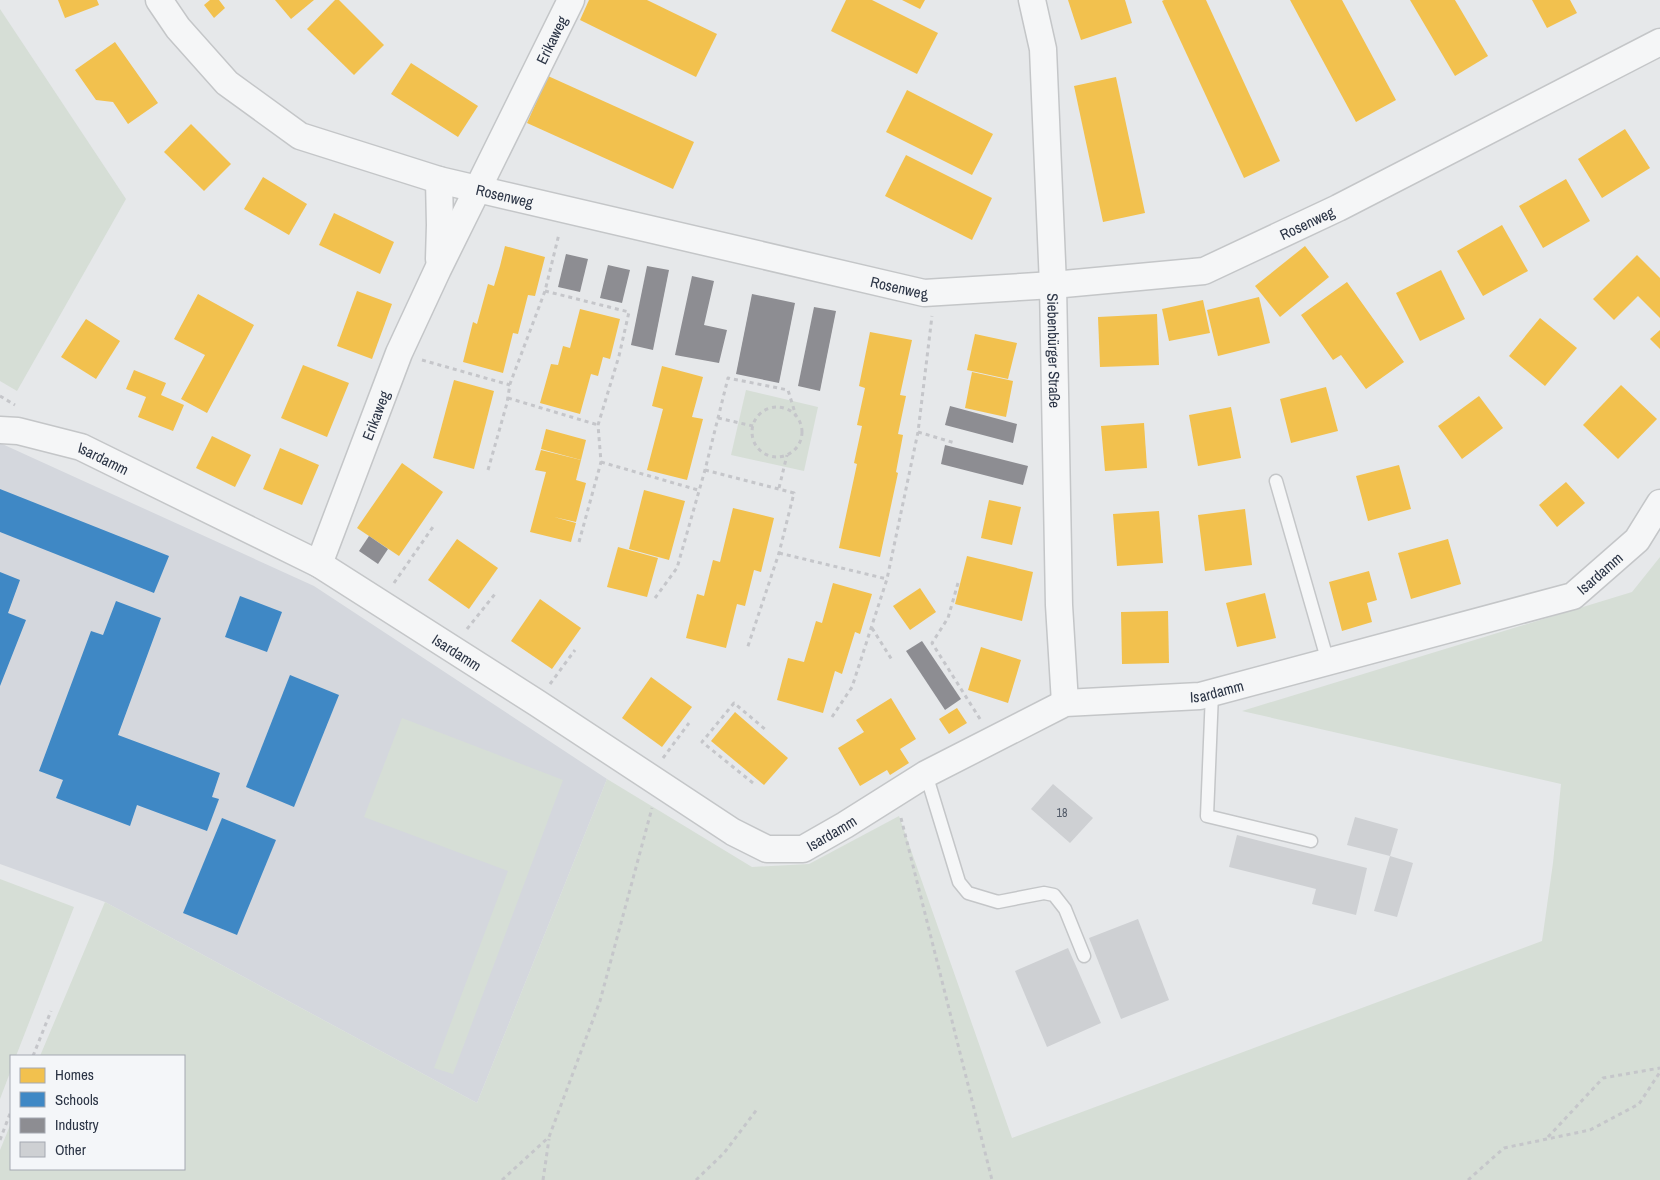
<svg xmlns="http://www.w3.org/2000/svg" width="1660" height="1180" font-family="'Archivo Narrow',sans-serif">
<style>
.built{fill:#d4d7dd}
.green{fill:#d6ded6}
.homes{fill:#f2c14e}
.schools{fill:#3f88c5}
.industry{fill:#8d8d92}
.building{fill:#ced0d3}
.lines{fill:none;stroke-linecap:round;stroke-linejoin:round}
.lane-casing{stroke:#c4c6c8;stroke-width:15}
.street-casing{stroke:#c4c6c8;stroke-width:29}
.path{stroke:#c5c6ca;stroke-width:3;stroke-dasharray:4 4;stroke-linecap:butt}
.lane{stroke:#f5f6f7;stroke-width:12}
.street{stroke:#f5f6f7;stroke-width:26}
.labels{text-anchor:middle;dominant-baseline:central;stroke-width:5;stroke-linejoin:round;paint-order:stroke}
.number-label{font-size:12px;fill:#545c69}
.street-label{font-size:15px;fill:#2b3445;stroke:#f4f6f9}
</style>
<rect width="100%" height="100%" fill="#e6e8ea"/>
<polygon class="built" points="0,443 314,586 607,779 477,1103 105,902 0,864"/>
<g class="green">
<polygon points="0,9 126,199 17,391 0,381"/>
<polygon points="746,390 818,407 804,471 731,455"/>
<polygon points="1660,557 1660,1180 0,1180 0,1150 11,1123 11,1169 184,1169 184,1056 40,1056 105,902 477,1103 607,779 752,867 809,864 899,816 1012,1138 1542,941 1553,863 1561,784 1242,711 1632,592"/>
<polygon points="402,718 563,780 453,1074 434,1068 508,871 364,817"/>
<polygon points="0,879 74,907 16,1056 11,1056 11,1070 0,1099"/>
</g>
<g class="homes">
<polygon points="58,0 97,0 99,5 65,18"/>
<polygon points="210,0 219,0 225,8 214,18 204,5"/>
<polygon points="275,0 314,0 291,19"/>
<polygon points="335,0 339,0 384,45 354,75 307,29"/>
<polygon points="589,0 647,0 717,34 696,77 580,20"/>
<polygon points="846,0 872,0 938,33 917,74 831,31"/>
<polygon points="902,0 925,0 920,9"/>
<polygon points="1068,0 1125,0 1132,23 1081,40"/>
<polygon points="1164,0 1206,0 1280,161 1244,178 1162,1"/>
<polygon points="1290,0 1342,0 1396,100 1356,122"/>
<polygon points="1410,0 1455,0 1488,56 1455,76"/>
<polygon points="1532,0 1570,0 1577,13 1547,28"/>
<polygon points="115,42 158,103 128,124 113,102 96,100 75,70"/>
<polygon points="411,63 478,106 458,137 391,94"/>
<polygon points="548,76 694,142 673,189 527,123"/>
<polygon points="1116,77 1145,213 1103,222 1074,86"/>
<polygon points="907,90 993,134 972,175 886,132"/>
<polygon points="191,124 231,164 204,191 164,152"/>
<polygon points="1625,129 1650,168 1602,198 1578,159"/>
<polygon points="906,155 992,198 972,240 885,196"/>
<polygon points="263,177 307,204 289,235 244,209"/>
<polygon points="1566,179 1590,221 1543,248 1519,206"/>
<polygon points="334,213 394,242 380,274 319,245"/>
<polygon points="1502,225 1528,271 1483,296 1457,251"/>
<polygon points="505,246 545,257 535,296 528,295 518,334 513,333 503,373 463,362 473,322 477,324 488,284 494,286 500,266 521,272 500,266"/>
<polygon points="1305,246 1329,277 1280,317 1255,286"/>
<polygon points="1637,255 1660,278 1660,318 1638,296 1614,320 1593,299"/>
<polygon points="1441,270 1465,319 1420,341 1396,293"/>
<polygon points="1347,282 1404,362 1366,389 1341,355 1333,360 1301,315"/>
<polygon points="357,291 392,304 372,359 337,346"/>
<polygon points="198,294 254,325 207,413 181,399 205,355 174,339"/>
<polygon points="1259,297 1270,343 1218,356 1207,310"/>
<polygon points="1203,300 1210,333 1169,341 1162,309"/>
<polygon points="580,309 620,319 610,359 603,357 598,376 591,374 580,414 540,403 551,364 558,365 563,346 570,348"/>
<polygon points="1157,314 1159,365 1100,367 1098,317"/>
<polygon points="1540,318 1577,348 1545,386 1509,356"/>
<polygon points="86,319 120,341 96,379 61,357"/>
<polygon points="1660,330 1660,349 1650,339"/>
<polygon points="870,332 912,340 900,395 906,396 898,434 903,435 896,472 898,473 880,557 839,548 857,464 854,463 862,426 857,425 865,388 859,386"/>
<polygon points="975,334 1017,343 1008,379 967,370"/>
<polygon points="303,365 349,383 327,437 281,418"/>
<polygon points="662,366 703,377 692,417 703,419 687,480 647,470 663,409 652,406"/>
<polygon points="134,370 166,383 161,395 184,405 173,431 138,417 146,397 126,389"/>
<polygon points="972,372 1013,381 1006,417 965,408"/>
<polygon points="454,380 494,391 474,469 433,458"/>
<polygon points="1621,385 1657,419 1618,459 1583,425"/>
<polygon points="1326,387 1338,431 1291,443 1280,399"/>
<polygon points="1479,396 1503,428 1462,459 1438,426"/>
<polygon points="1231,407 1241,458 1198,466 1189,415"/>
<polygon points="1144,423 1147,468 1105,471 1101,426"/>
<polygon points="546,429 586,440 581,460 541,449"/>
<polygon points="212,436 251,455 235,487 196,468"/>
<polygon points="280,448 319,465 302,505 263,489"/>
<polygon points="541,450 581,460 576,480 586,483 576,522 554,517 576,523 571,542 530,532 546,472 535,470"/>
<polygon points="402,463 443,492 399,556 357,528"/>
<polygon points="1399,465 1411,509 1368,521 1356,476"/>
<polygon points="1566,482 1585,503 1557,527 1539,505"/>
<polygon points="644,490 685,501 669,560 629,549"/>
<polygon points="989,500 1021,507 1012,545 981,538"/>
<polygon points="733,508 774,518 761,572 754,570 745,606 737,604 726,648 686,638 697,594 704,596 713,560 720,562"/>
<polygon points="1245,509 1252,565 1205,571 1198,515"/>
<polygon points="1159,511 1163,563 1117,566 1113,514"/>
<polygon points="457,539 498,568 469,609 428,580"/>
<polygon points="1448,539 1461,584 1411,599 1398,553"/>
<polygon points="618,547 658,558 647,597 607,587"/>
<polygon points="967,556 1033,572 1022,621 955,604"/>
<polygon points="1369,571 1377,600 1367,603 1372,622 1342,631 1329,582"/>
<polygon points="833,583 872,594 860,634 855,632 842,674 835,671 823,713 777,700 788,658 804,662 816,621 822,623"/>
<polygon points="920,588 936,612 910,630 893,606"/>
<polygon points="1265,593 1276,638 1237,647 1226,603"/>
<polygon points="540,599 581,628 552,669 511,641"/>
<polygon points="1168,611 1169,663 1122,664 1121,612"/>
<polygon points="981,647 1021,660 1008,703 968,690"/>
<polygon points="651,677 692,707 662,747 622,718"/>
<polygon points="891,698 916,739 900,749 909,763 890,775 887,770 860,786 838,748 864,732 856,720"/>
<polygon points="957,708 967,723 949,734 939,719"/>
<polygon points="735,712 788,758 764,785 711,741"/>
</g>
<g class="schools">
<polygon points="0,489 169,556 154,593 0,532"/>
<polygon points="0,572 20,580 8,613 26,620 0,686"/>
<polygon points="240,596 282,612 267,652 225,637"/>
<polygon points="116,601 161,618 118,735 220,773 212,797 219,799 207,831 137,805 130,826 56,798 63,780 39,771 91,631 103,635"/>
<polygon points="290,675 339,695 294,807 246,787"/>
<polygon points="222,818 276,840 237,935 183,913"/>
</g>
<g class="industry">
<polygon points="566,254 588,259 580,292 558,287"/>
<polygon points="608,265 630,270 622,303 600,298"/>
<polygon points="647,266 669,270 653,350 631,345"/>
<polygon points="692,276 714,281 704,325 727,330 719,363 675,355"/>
<polygon points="752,294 795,303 779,383 736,374"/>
<polygon points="814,307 836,311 820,391 798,386"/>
<polygon points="950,406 1017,424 1013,443 945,425"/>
<polygon points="945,445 1028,466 1023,485 941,464"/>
<polygon points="369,536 388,549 378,564 359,551"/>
<polygon points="922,641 961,699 945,710 906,651"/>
</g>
<g class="building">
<polygon points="1053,784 1093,818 1070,843 1031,809"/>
<polygon points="1355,817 1398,829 1390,856 1413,863 1397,917 1374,911 1390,856 1347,845"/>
<polygon points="1237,835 1367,868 1356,915 1312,904 1316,889 1229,867"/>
<polygon points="1138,919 1169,1000 1121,1019 1089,938"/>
<polygon points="1068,948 1101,1023 1047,1047 1015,971"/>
</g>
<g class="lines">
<g class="lane-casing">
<g id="lane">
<polyline points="1276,481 1328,662"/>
<polyline points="1212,693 1207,816 1311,841"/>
<polyline points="926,774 959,882 968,893 998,902 1044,893 1054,895 1065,909 1084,956"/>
</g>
</g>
<g class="street-casing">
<g id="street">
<path id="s1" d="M159,0L178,28L227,83L300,136L439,180L924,293L1053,285L1204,271L1338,208L1660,42"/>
<path id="s2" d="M1032,0L1043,49L1053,285L1059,605L1065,703"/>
<polyline points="439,259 440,225 439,180"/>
<path id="s3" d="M0,430L18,431L81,447L319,564L537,703L733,832L767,849H803L845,825L926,774L1065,703L1200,696L1573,596L1637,540L1660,503"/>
<path id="s4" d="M319,564L399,353L438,269L571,0"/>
</g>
</g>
<g class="path">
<polyline points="545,291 629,312 619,356 598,425 601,462 579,542"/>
<polyline points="422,360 510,385"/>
<polyline points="0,396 15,405"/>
<polyline points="508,398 598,425"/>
<circle cx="777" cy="432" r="25"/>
<polyline points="718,418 753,426"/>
<polyline points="918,432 955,443"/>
<polyline points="601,462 698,490"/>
<polyline points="488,470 507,403 510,384 545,291 559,234"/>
<polyline points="705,470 794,493 779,553 747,649"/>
<polyline points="779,488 787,455"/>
<polyline points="779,553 887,579"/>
<polyline points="394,583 435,524"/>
<polyline points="958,583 948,618 932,643 980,719"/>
<polyline points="655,598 677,568 705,470 728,378 788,390 796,416"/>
<polyline points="872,628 892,660"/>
<polyline points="467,629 495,594"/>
<polyline points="550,684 575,650"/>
<polyline points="832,717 852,687 887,579 918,432 932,316"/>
<polyline points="663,758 689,723"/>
<polyline points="753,783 702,742 734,703 766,730"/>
<polyline points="901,818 992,1180"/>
<polyline points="33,1056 51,1011"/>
<polyline points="1548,1137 1603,1078 1660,1068"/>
<polyline points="0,1140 11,1111"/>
<polyline points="502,1180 549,1137 600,1001 652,808"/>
<polyline points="543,1180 549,1139"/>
<polyline points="696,1180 724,1153 758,1108"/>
<polyline points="1468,1180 1504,1148 1590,1130 1639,1104 1660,1072"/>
</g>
<use href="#lane" class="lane"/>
<use href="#street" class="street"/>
</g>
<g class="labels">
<g class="number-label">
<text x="1062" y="813">18</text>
</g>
<g class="street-label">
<text stroke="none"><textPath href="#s4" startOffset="574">Erikaweg</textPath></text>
<text stroke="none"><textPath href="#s1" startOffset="411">Rosenweg</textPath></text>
<text stroke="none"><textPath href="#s1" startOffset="1236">Rosenweg</textPath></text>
<text stroke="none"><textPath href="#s1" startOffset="816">Rosenweg</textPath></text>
<text stroke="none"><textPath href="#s2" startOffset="352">Siebenbürger Straße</textPath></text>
<text stroke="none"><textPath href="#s4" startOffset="159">Erikaweg</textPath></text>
<text stroke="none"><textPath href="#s3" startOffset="108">Isardamm</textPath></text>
<text stroke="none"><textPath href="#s3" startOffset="1772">Isardamm</textPath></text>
<text stroke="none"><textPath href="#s3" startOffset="512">Isardamm</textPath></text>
<text stroke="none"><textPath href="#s3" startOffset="1368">Isardamm</textPath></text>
<text stroke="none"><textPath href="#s3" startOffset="948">Isardamm</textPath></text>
</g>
</g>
<rect x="10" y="1055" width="175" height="115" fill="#f4f6f9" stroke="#a4a8b1"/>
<rect x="20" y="1068" width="25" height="15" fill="#f2c14e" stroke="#a4a8b1"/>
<text x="55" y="1080" font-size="15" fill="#2b3445">Homes</text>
<rect x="20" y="1092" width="25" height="15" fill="#3f88c5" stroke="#a4a8b1"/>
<text x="55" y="1105" font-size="15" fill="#2b3445">Schools</text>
<rect x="20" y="1118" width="25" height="15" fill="#8d8d92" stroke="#a4a8b1"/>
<text x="55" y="1130" font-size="15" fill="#2b3445">Industry</text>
<rect x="20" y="1142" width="25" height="15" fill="#ced0d3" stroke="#a4a8b1"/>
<text x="55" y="1155" font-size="15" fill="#2b3445">Other</text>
</svg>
